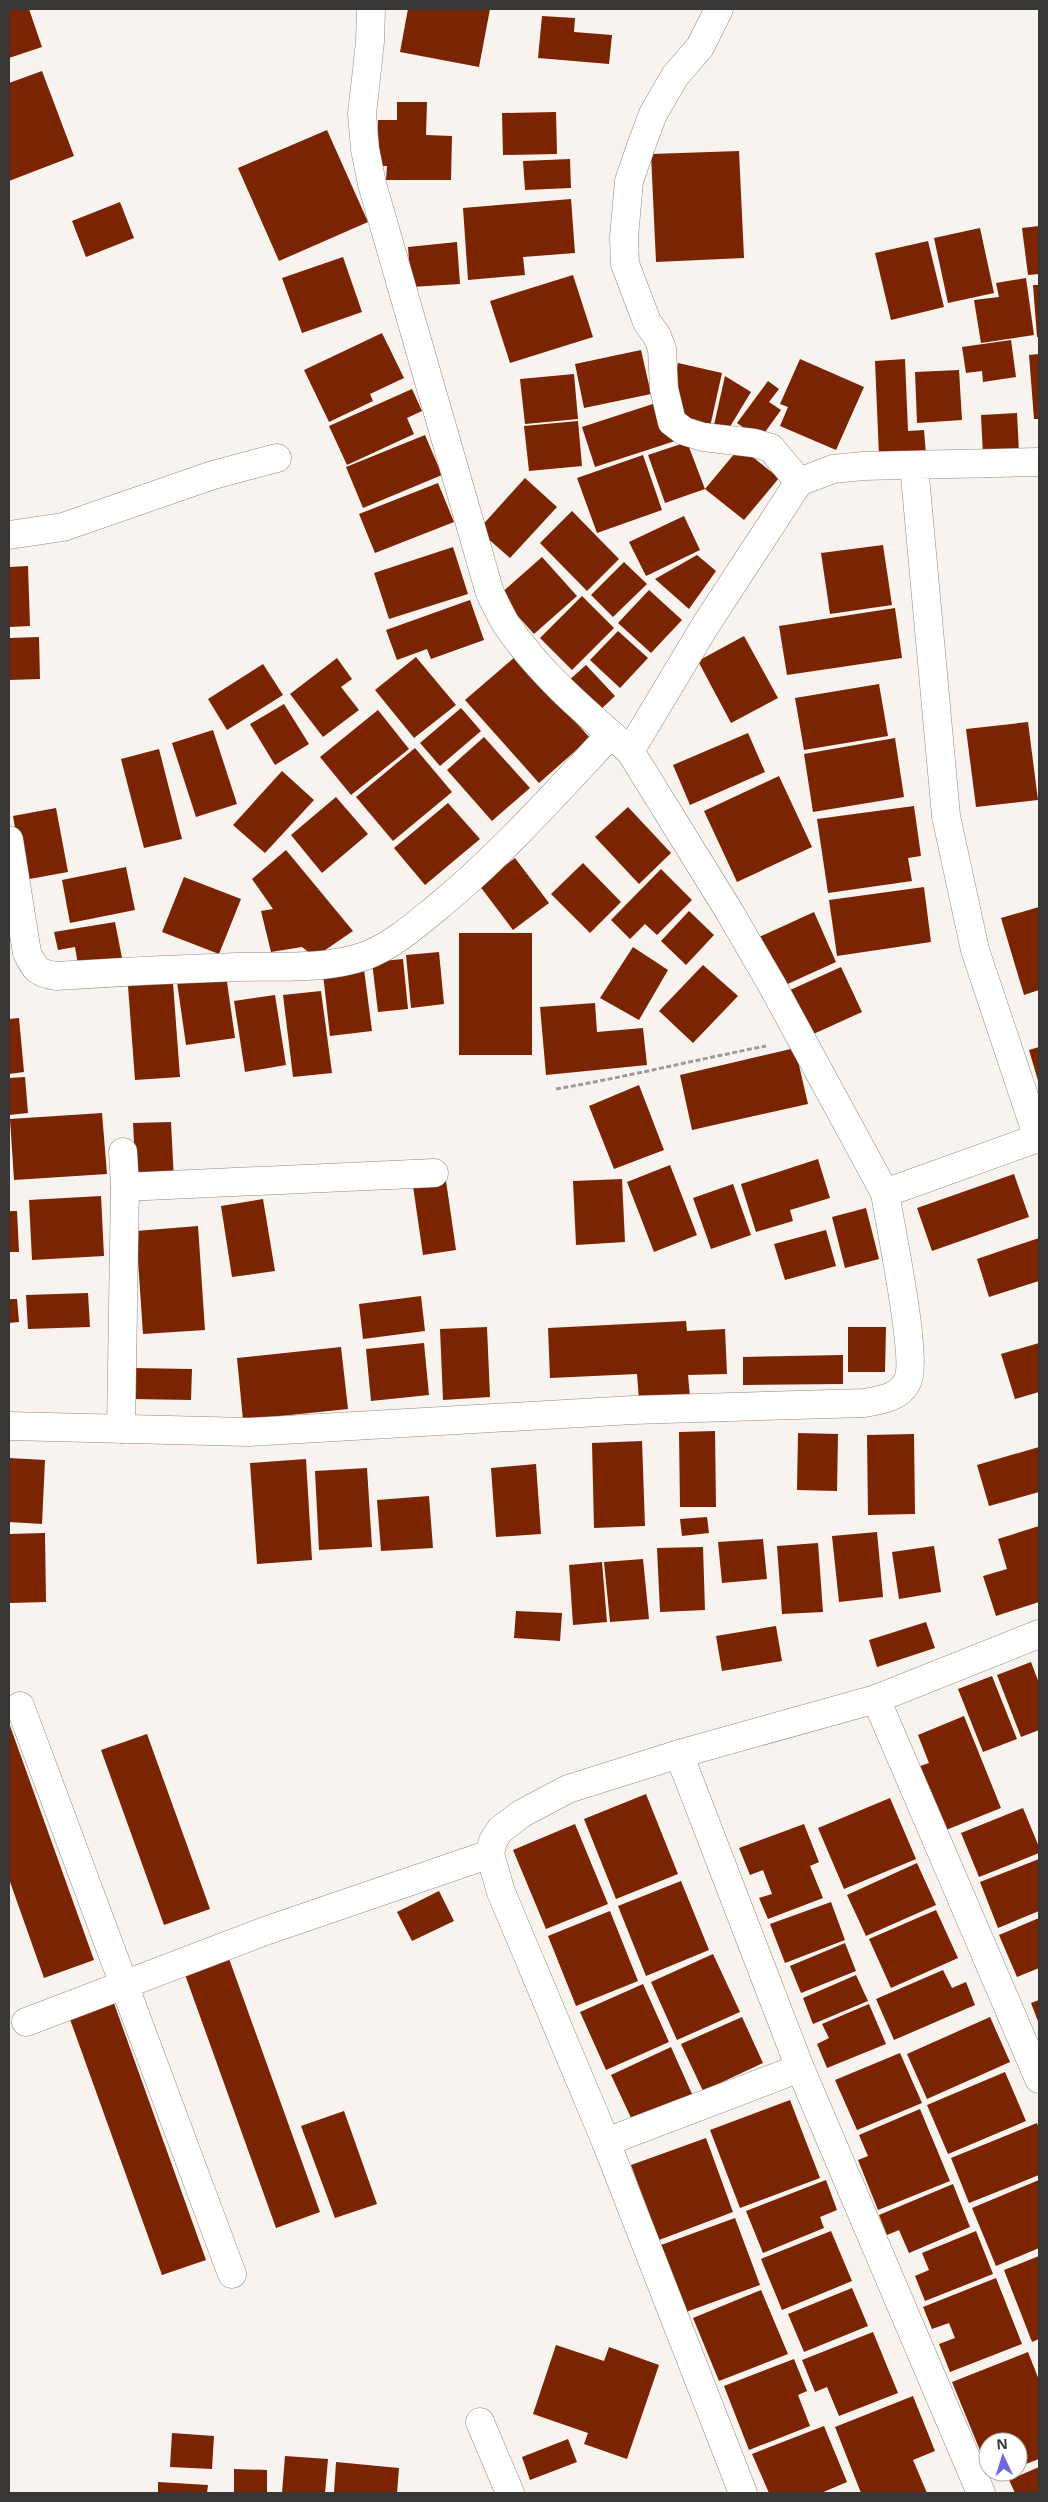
<svg xmlns="http://www.w3.org/2000/svg" width="1048" height="2502" font-family="'Noto Sans',sans-serif">
<style>
.building{fill:#7b2401}
.lines{fill:none;stroke-linecap:round;stroke-linejoin:round}
.minor-casing{stroke:#8e8985;stroke-width:29}
.path{stroke:#9e9a97;stroke-width:3;stroke-dasharray:5 2.5;stroke-linecap:butt}
.minor{stroke:#fff;stroke-width:28}
</style>
<rect width="100%" height="100%" fill="#f8f3ee"/>
<g class="building">
<polygon points="9,9 29,9 42,47 9,58"/>
<polygon points="408,9 490,9 479,67 400,52"/>
<polygon points="542,16 575,18 574,32 612,35 609,64 538,58"/>
<polygon points="42,71 74,156 9,181 9,83"/>
<polygon points="397,102 427,102 426,135 452,136 451,180 386,180 387,166 378,166 378,120 397,120"/>
<polygon points="556,112 557,154 503,155 502,113"/>
<polygon points="327,130 368,222 279,261 238,168"/>
<polygon points="739,151 744,258 656,262 651,154"/>
<polygon points="570,159 571,188 525,190 523,161"/>
<polygon points="571,199 575,253 523,257 525,275 468,280 463,208"/>
<polygon points="120,202 134,238 86,257 72,221"/>
<polygon points="1039,226 1039,274 1028,275 1022,228"/>
<polygon points="980,228 994,293 948,303 934,238"/>
<polygon points="928,241 944,307 891,320 875,253"/>
<polygon points="457,242 460,284 411,287 408,247"/>
<polygon points="343,257 362,312 302,333 282,278"/>
<polygon points="573,275 593,337 510,363 490,301"/>
<polygon points="1026,278 1034,335 981,343 974,300 999,297 996,283"/>
<polygon points="1033,285 1039,285 1039,337 1037,337"/>
<polygon points="382,333 404,378 370,394 373,401 329,422 304,370"/>
<polygon points="1011,340 1016,377 983,382 982,371 966,373 962,347"/>
<polygon points="641,350 651,394 584,408 575,364"/>
<polygon points="1039,354 1039,419 1034,419 1029,355"/>
<polygon points="800,359 864,387 836,450 780,426 788,407 780,404"/>
<polygon points="905,359 908,431 924,430 926,454 879,456 875,361"/>
<polygon points="678,363 722,373 710,427 675,419 670,398"/>
<polygon points="959,370 962,420 917,423 915,372"/>
<polygon points="574,374 578,419 525,424 520,379"/>
<polygon points="725,376 751,392 728,430 714,425"/>
<polygon points="768,381 779,389 769,402 781,410 760,439 737,423"/>
<polygon points="412,389 422,411 407,418 414,434 347,465 329,426"/>
<polygon points="662,401 675,441 595,467 582,427"/>
<polygon points="1017,413 1019,453 983,455 981,415"/>
<polygon points="578,421 582,466 529,471 524,426"/>
<polygon points="425,435 442,475 363,508 346,467"/>
<polygon points="687,442 705,489 665,503 648,455"/>
<polygon points="740,447 779,478 744,520 705,489"/>
<polygon points="643,455 662,510 597,533 577,478"/>
<polygon points="525,478 557,507 510,558 478,530"/>
<polygon points="438,483 454,522 375,553 359,514"/>
<polygon points="572,511 619,559 587,591 540,543"/>
<polygon points="684,516 700,550 646,576 629,542"/>
<polygon points="883,545 892,605 830,614 821,553"/>
<polygon points="453,547 468,594 389,619 374,573"/>
<polygon points="697,555 716,571 689,609 655,579"/>
<polygon points="542,557 577,596 534,634 499,595"/>
<polygon points="624,562 647,584 613,617 591,595"/>
<polygon points="28,566 30,626 9,627 9,567"/>
<polygon points="649,590 682,620 651,653 618,623"/>
<polygon points="582,596 614,628 572,670 540,638"/>
<polygon points="470,600 484,640 431,659 427,649 397,660 386,630"/>
<polygon points="895,608 902,658 787,675 779,626"/>
<polygon points="618,631 648,658 620,688 590,660"/>
<polygon points="744,636 778,698 731,723 698,661"/>
<polygon points="39,637 40,679 9,680 9,638"/>
<polygon points="516,656 590,738 539,783 465,700"/>
<polygon points="416,657 456,705 414,738 375,690"/>
<polygon points="337,658 352,679 341,687 359,710 323,737 290,694"/>
<polygon points="263,664 283,695 227,730 208,699"/>
<polygon points="586,665 615,696 596,714 567,682"/>
<polygon points="879,684 888,736 804,750 795,698"/>
<polygon points="284,704 309,744 275,765 250,724"/>
<polygon points="461,708 481,731 440,766 420,743"/>
<polygon points="378,710 409,749 351,795 320,757"/>
<polygon points="1028,722 1038,800 976,807 966,729"/>
<polygon points="213,730 237,804 196,817 172,743"/>
<polygon points="748,733 765,772 690,805 673,765"/>
<polygon points="484,737 530,788 492,821 447,770"/>
<polygon points="895,738 904,797 813,812 804,754"/>
<polygon points="415,748 452,792 393,841 356,797"/>
<polygon points="159,749 182,839 144,848 121,759"/>
<polygon points="282,771 314,800 265,853 233,825"/>
<polygon points="779,776 812,847 737,882 704,811"/>
<polygon points="336,797 368,834 322,873 291,835"/>
<polygon points="448,803 480,839 425,885 394,848"/>
<polygon points="914,806 921,856 908,858 912,881 828,893 817,819"/>
<polygon points="628,807 671,853 639,884 595,837"/>
<polygon points="56,808 68,872 24,880 13,816"/>
<polygon points="286,850 353,931 315,957 302,947 271,952 261,911 273,909 252,879"/>
<polygon points="515,858 549,903 513,930 479,885"/>
<polygon points="583,863 621,902 590,933 551,894"/>
<polygon points="126,867 135,910 70,923 62,880"/>
<polygon points="661,869 692,900 657,935 645,924 630,939 611,920"/>
<polygon points="184,877 241,899 219,954 162,932"/>
<polygon points="924,887 931,942 837,956 829,900"/>
<polygon points="1039,907 1039,990 1024,995 1001,918"/>
<polygon points="689,911 714,935 686,965 661,941"/>
<polygon points="814,912 836,962 781,987 759,937"/>
<polygon points="115,922 122,958 78,965 75,947 58,950 54,932"/>
<rect x="459" y="933" width="73" height="122"/>
<polygon points="633,947 668,970 639,1020 600,998"/>
<polygon points="439,952 444,1004 411,1008 406,955"/>
<polygon points="403,959 408,1009 378,1012 372,962"/>
<polygon points="703,965 738,996 693,1043 659,1011"/>
<polygon points="841,967 862,1012 809,1036 788,991"/>
<polygon points="364,969 372,1031 330,1036 323,974"/>
<polygon points="226,975 235,1038 186,1045 177,982"/>
<polygon points="173,983 180,1077 135,1080 128,986"/>
<polygon points="321,991 332,1073 293,1077 283,995"/>
<polygon points="275,995 286,1065 245,1072 234,1001"/>
<polygon points="595,1003 597,1032 643,1028 647,1065 546,1075 540,1007"/>
<polygon points="19,1018 24,1072 9,1074 9,1019"/>
<polygon points="1039,1047 1039,1084 1029,1050"/>
<polygon points="795,1048 808,1104 692,1130 680,1075"/>
<polygon points="25,1077 28,1113 9,1115 9,1078"/>
<polygon points="639,1085 664,1150 614,1169 589,1106"/>
<polygon points="102,1113 107,1174 14,1180 10,1119"/>
<polygon points="171,1122 174,1181 136,1183 133,1123"/>
<polygon points="818,1159 830,1198 790,1210 793,1221 756,1232 741,1184"/>
<polygon points="670,1165 697,1235 654,1252 627,1182"/>
<polygon points="445,1174 456,1250 423,1255 412,1179"/>
<polygon points="1014,1174 1029,1217 932,1251 917,1208"/>
<polygon points="622,1179 625,1242 576,1245 573,1181"/>
<polygon points="733,1184 751,1235 711,1249 693,1198"/>
<polygon points="101,1196 104,1256 32,1260 29,1200"/>
<polygon points="263,1199 275,1271 232,1277 221,1206"/>
<polygon points="866,1208 879,1259 845,1268 832,1217"/>
<polygon points="9,1211 17,1211 19,1252 9,1252"/>
<polygon points="198,1226 205,1330 143,1334 136,1231"/>
<polygon points="826,1230 836,1266 785,1280 774,1244"/>
<polygon points="1039,1238 1039,1281 989,1297 977,1259"/>
<polygon points="88,1293 90,1327 28,1329 26,1295"/>
<polygon points="421,1296 425,1331 363,1339 359,1304"/>
<polygon points="9,1299 17,1299 19,1322 9,1323"/>
<polygon points="686,1321 687,1331 725,1329 727,1374 688,1375 690,1397 639,1400 637,1374 550,1378 548,1328"/>
<polygon points="487,1327 490,1397 443,1400 440,1329"/>
<polygon points="848,1327 886,1327 885,1372 848,1372"/>
<polygon points="424,1343 429,1395 371,1401 366,1349"/>
<polygon points="1039,1343 1039,1392 1015,1399 1001,1354"/>
<polygon points="341,1347 348,1409 243,1420 237,1358"/>
<polygon points="843,1355 843,1384 743,1385 743,1357"/>
<polygon points="132,1368 192,1369 191,1400 131,1399"/>
<polygon points="715,1431 716,1507 680,1507 679,1432"/>
<polygon points="798,1433 838,1434 837,1491 797,1490"/>
<polygon points="914,1434 915,1514 868,1515 867,1435"/>
<polygon points="642,1441 645,1526 594,1528 592,1443"/>
<polygon points="1039,1447 1039,1492 989,1506 977,1465"/>
<polygon points="9,1458 45,1460 42,1524 9,1522"/>
<polygon points="306,1459 312,1560 257,1564 250,1463"/>
<polygon points="536,1464 541,1534 496,1537 491,1468"/>
<polygon points="367,1468 372,1547 319,1550 315,1471"/>
<polygon points="429,1496 433,1548 381,1551 377,1500"/>
<polygon points="707,1517 709,1533 682,1536 680,1519"/>
<polygon points="1039,1526 1039,1602 996,1616 983,1576 1007,1569 998,1539"/>
<polygon points="877,1532 883,1597 839,1602 832,1536"/>
<polygon points="45,1533 46,1602 9,1603 9,1534"/>
<polygon points="763,1539 767,1579 722,1583 718,1542"/>
<polygon points="818,1543 823,1612 782,1614 777,1546"/>
<polygon points="934,1546 941,1592 899,1599 892,1552"/>
<polygon points="703,1547 705,1610 660,1612 657,1548"/>
<polygon points="643,1559 649,1619 610,1622 604,1562"/>
<polygon points="602,1562 607,1622 573,1625 569,1565"/>
<polygon points="516,1611 562,1613 560,1641 514,1638"/>
<polygon points="926,1622 935,1648 877,1667 869,1640"/>
<polygon points="776,1626 782,1661 722,1671 716,1636"/>
<polygon points="1031,1662 1039,1683 1039,1730 1021,1737 997,1675"/>
<polygon points="992,1676 1017,1739 983,1752 958,1689"/>
<polygon points="964,1716 1001,1808 946,1830 920,1766 929,1763 918,1735"/>
<polygon points="9,1723 94,1960 44,1978 9,1879"/>
<polygon points="147,1734 210,1909 164,1925 101,1750"/>
<polygon points="646,1794 678,1874 616,1899 584,1819"/>
<polygon points="890,1798 916,1859 844,1889 818,1828"/>
<polygon points="1023,1808 1039,1847 1039,1853 979,1877 961,1833"/>
<polygon points="575,1824 608,1904 546,1929 513,1850"/>
<polygon points="804,1824 819,1862 810,1866 823,1898 768,1919 759,1898 772,1894 763,1870 750,1875 739,1848"/>
<polygon points="1039,1859 1039,1911 998,1928 980,1882"/>
<polygon points="917,1863 936,1905 866,1936 847,1895"/>
<polygon points="681,1881 709,1950 646,1976 618,1906"/>
<polygon points="439,1891 454,1921 412,1941 397,1912"/>
<polygon points="831,1902 845,1940 785,1963 770,1924"/>
<polygon points="936,1910 958,1958 891,1988 869,1939"/>
<polygon points="610,1911 638,1981 576,2006 548,1936"/>
<polygon points="1039,1918 1039,1968 1017,1977 999,1935"/>
<polygon points="845,1943 856,1971 801,1993 790,1966"/>
<polygon points="227,1953 320,2212 276,2228 183,1969"/>
<polygon points="713,1954 740,2012 677,2040 651,1982"/>
<polygon points="943,1970 952,1988 966,1982 975,2005 894,2040 876,1999"/>
<polygon points="856,1975 868,2001 813,2024 803,1998"/>
<polygon points="643,1984 669,2042 606,2070 580,2012"/>
<polygon points="111,1995 206,2260 162,2275 67,2011"/>
<polygon points="1039,2000 1039,2024 1031,2003"/>
<polygon points="869,2004 886,2044 827,2068 817,2044 829,2038 822,2024"/>
<polygon points="742,2017 763,2063 703,2091 681,2044"/>
<polygon points="990,2017 1010,2062 927,2099 907,2054"/>
<polygon points="671,2047 692,2094 633,2122 611,2075"/>
<polygon points="900,2053 922,2103 857,2130 835,2080"/>
<polygon points="1005,2072 1026,2121 948,2154 927,2105"/>
<polygon points="790,2100 820,2178 740,2208 710,2130"/>
<polygon points="920,2109 950,2181 878,2210 858,2160 868,2156 859,2135"/>
<polygon points="344,2111 377,2204 335,2218 301,2126"/>
<polygon points="1037,2123 1039,2129 1039,2175 969,2203 951,2158"/>
<polygon points="706,2138 733,2212 659,2240 631,2165"/>
<polygon points="826,2180 837,2210 820,2217 824,2228 763,2253 746,2211"/>
<polygon points="1039,2180 1039,2248 996,2266 972,2208"/>
<polygon points="953,2184 970,2227 909,2253 899,2230 887,2235 879,2215"/>
<polygon points="735,2218 760,2285 686,2312 661,2245"/>
<polygon points="831,2231 852,2281 782,2310 761,2259"/>
<polygon points="976,2231 993,2274 925,2301 915,2276 929,2270 922,2253"/>
<polygon points="1039,2256 1039,2339 1032,2342 1004,2270"/>
<polygon points="996,2278 1022,2344 950,2372 939,2344 955,2338 949,2323 932,2329 923,2307"/>
<polygon points="852,2288 868,2326 804,2352 788,2314"/>
<polygon points="761,2290 788,2354 719,2381 693,2318"/>
<polygon points="873,2332 898,2393 839,2416 827,2387 815,2392 802,2360"/>
<polygon points="556,2345 604,2361 609,2347 659,2365 627,2459 584,2444 588,2433 533,2414"/>
<polygon points="1028,2352 1039,2380 1039,2459 1018,2467 1018,2442 988,2442 988,2470 952,2382"/>
<polygon points="794,2359 807,2391 798,2395 810,2426 749,2450 724,2386"/>
<polygon points="913,2396 935,2451 913,2460 927,2493 861,2493 835,2427"/>
<polygon points="824,2426 847,2482 821,2493 769,2493 752,2454"/>
<polygon points="172,2433 214,2436 212,2469 170,2467"/>
<polygon points="568,2439 577,2462 530,2480 522,2457"/>
<polygon points="285,2456 328,2459 325,2493 282,2493"/>
<polygon points="336,2462 399,2468 397,2493 334,2493"/>
<polygon points="1039,2467 1039,2493 1015,2493 1009,2480"/>
<polygon points="234,2469 267,2470 267,2493 234,2493"/>
<polygon points="158,2482 208,2485 207,2493 158,2493"/>
</g>
<g class="lines">
<g class="minor-casing">
<g id="minor">
<path d="M371,9L370,42L362,114L365,149L372,184L490,593C495,603 500,614 506,624C539,673 585,712 630,751"/>
<polyline points="719,9 700,47 675,76 653,114 640,149 629,181 624,237 625,264 647,322 657,336 662,349 664,389 672,422 684,431 703,437 754,443 771,448 799,482"/>
<polyline points="914,465 946,816 975,950 1038,1138 885,1193 772,985 729,911 630,751 705,626 799,482 833,469 863,466 1039,462"/>
<polyline points="9,535 63,527 213,475 277,458"/>
<path d="M9,840L27,953C35,969 37,973 56,976C116,972 176,969 237,967C278,966 325,970 365,956C391,946 412,928 434,910C498,858 554,795 611,734"/>
<polyline points="125,1187 434,1173"/>
<path d="M9,1426L249,1432L633,1410L864,1403C880,1400 899,1398 907,1382C919,1361 890,1225 885,1193"/>
<polyline points="121,1429 125,1187 123,1152"/>
<polyline points="876,1699 1039,2079"/>
<polyline points="20,1706 232,2274"/>
<polyline points="679,1754 800,2068 981,2493"/>
<polyline points="26,2022 268,1930 490,1854"/>
<polyline points="606,2142 800,2068"/>
<polyline points="480,2422 510,2493"/>
<polyline points="743,2493 606,2142 501,1892 490,1854 493,1841 500,1830 521,1814 568,1789 679,1754 876,1699 1039,1634"/>
</g>
</g>
<path class="path" d="M556,1089C626,1077 695,1060 766,1046"/>
<use href="#minor" class="minor"/>
</g>
<rect width="1048" height="2502" fill="none" stroke="#393735" stroke-width="20"/>
<g transform="translate(1003 2457) rotate(356)"><circle r="24" fill="#ffffff" stroke="#b0afae"/>
<path d="M0-4L9 19L0 12L-9 19Z" fill="#6d68e2"/>
<text y="-8" font-size="14" font-weight="bold" text-anchor="middle" fill="#393735">N</text>
</g>
</svg>
